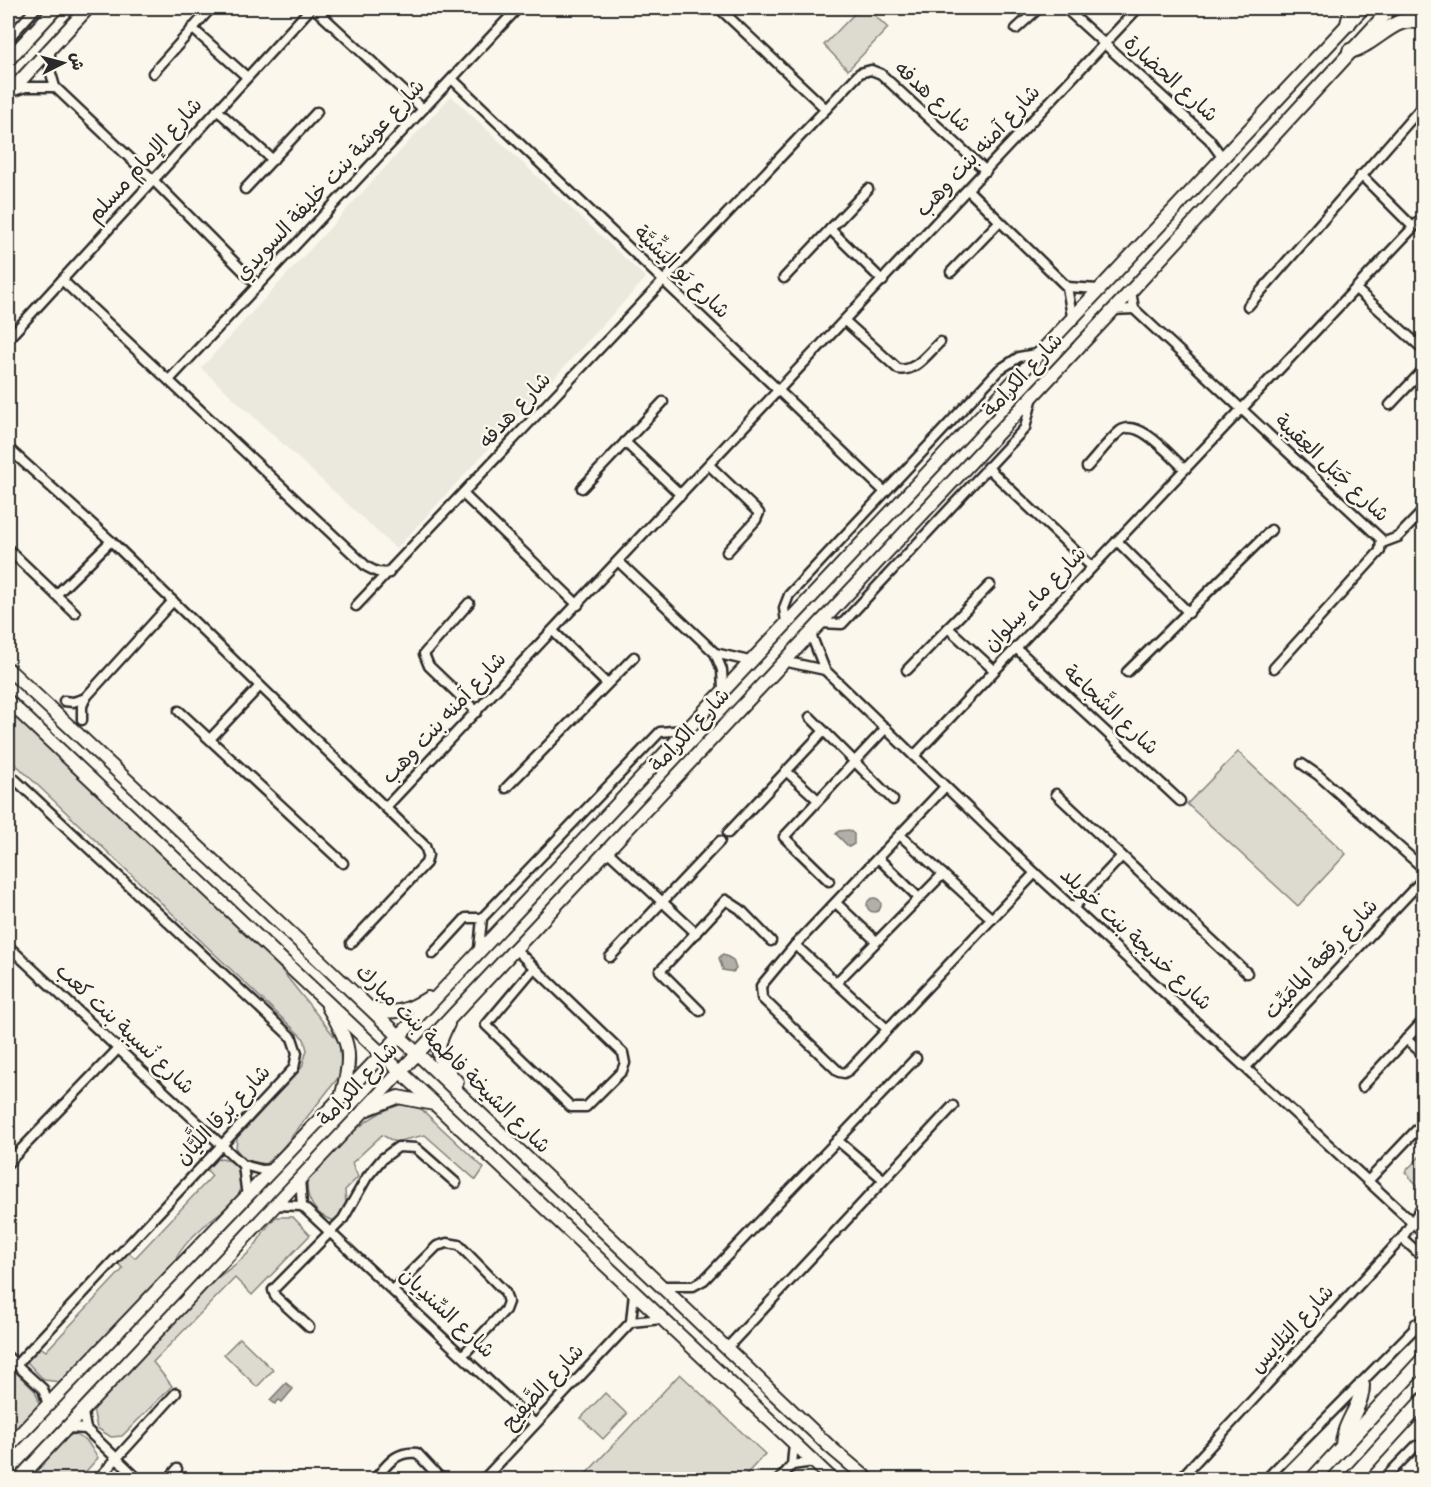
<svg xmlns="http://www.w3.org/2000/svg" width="1431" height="1487" font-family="'Indie Flower','Playpen Sans Arabic',sans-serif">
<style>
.built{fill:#ebe8de}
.green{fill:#dddad0;stroke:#84827e;stroke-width:1.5}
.water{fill:#b1afa7;stroke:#7b7a75;stroke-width:1.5}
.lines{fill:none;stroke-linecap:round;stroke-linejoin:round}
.street-casing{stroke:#2b2b2b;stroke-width:13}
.secondary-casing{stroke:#2b2b2b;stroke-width:16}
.primary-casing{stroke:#2b2b2b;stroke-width:18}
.street{stroke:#fbf7ec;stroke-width:8}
.secondary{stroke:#fbf7ec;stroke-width:12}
.primary{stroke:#fbf7ec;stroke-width:14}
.labels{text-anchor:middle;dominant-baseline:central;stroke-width:5;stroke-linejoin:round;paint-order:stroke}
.street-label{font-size:21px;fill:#2b2b2b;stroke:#fbf7ec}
</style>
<rect width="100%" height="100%" fill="#fbf7ec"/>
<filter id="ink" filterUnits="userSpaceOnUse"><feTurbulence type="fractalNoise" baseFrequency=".0167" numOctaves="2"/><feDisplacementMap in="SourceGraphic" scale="12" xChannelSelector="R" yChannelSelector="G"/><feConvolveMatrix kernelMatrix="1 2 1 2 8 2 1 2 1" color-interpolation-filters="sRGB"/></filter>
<g filter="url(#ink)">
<polygon class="built" points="451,96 646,278 396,549 201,368"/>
<g class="green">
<polygon points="860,8 867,8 888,28 848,70 824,45"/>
<polygon points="8,706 267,952 339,1042 342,1073 281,1150 265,1164 245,1160 236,1149 237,1138 302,1067 307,1050 304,1039 8,757"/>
<polygon points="1238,752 1346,854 1298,906 1187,804"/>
<path d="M403,1104L418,1106L484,1168L476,1180L425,1135L395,1142L382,1135L352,1163L358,1177L345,1190L346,1204L336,1221C315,1218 304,1197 308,1178C335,1150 364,1113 403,1104Z"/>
<polygon points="1423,1153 1423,1181 1418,1186 1405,1172"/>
<path d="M222,1158C230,1161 236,1163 240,1172C251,1197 219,1211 204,1226C192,1237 177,1251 173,1267L61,1382L44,1380L27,1362L39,1346L46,1351L123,1269L118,1263L128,1252L135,1258L212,1176L206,1169L214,1160Z"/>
<path d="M276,1217H293L310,1235L252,1295L235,1278L153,1362L172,1386L122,1436L111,1437L97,1428L93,1409L214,1280C228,1270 242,1261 253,1248C263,1236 262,1230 276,1217Z"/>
<polygon points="240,1338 273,1370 257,1387 224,1354"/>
<polygon points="8,1365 35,1391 40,1404 19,1430 8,1434"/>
<polygon points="680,1374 765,1454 741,1480 581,1479"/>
<polygon points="605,1393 627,1414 603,1439 581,1418"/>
<polygon points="74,1434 87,1441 98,1458 79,1479 24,1480 64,1438"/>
</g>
<g class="water">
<polygon points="849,830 854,834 854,844 849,847 836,834 839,831"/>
<circle cx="874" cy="905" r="7"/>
<polygon points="723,954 733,960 736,969 733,972 723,970 719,958"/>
<polygon points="286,1383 293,1389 282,1402 279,1400 275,1404 270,1400"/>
</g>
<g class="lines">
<g class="street-casing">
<g id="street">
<polyline points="314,8 423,109"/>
<polyline points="719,8 826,109"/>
<polyline points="1065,8 1209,139 1222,157"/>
<polyline points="192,28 247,77"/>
<polyline points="1016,29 1039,8"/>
<polyline points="8,39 36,8"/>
<polyline points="50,48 50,70 55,87 153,180 258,286"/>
<polyline points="153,73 211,8"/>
<polyline points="452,79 885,492"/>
<polyline points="11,92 26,87 55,87"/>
<polyline points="217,110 273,160"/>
<polyline points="1361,175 1413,227"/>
<polyline points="245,189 317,112"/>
<polyline points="968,190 1067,287 1072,316"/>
<polyline points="830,229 883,281"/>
<polyline points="951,272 999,222"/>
<polyline points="784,278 868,189"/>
<polyline points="62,280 367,567 377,572 389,573"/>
<polyline points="1067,287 1098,289"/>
<polyline points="1357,290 1424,350"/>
<polyline points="1131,291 1134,309 1381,539 1380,551 1274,668"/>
<polyline points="1248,306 1420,109"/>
<polyline points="1112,310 1134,309"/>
<path d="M845,321L898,369C915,373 928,353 940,342"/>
<polyline points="8,339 311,8"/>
<polyline points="169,380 518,8"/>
<polyline points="1390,405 1424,369"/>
<polyline points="625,442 681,495"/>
<polyline points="8,448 111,541 425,846 428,855 426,863 351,943"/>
<polyline points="709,465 759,513 756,520 727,552"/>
<polyline points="987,467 1092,567"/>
<path d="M1087,467C1098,455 1108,441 1120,431C1139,417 1171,457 1185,469"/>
<polyline points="582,488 663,402"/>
<polyline points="463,494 578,605"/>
<polyline points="1117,541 1189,613"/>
<polyline points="1382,543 1398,537 1424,510"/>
<polyline points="8,549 75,613"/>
<polyline points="618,561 715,653"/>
<polyline points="56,595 111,541"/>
<polyline points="469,603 424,654 429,666 477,712"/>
<polyline points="356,606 860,73 871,70 881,74 986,171"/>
<polyline points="786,622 784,608 789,595 999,370 1019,357 1036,354"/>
<polyline points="819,623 842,624 1025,428 1033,396"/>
<polyline points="948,628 994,670"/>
<polyline points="553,631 607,684"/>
<polyline points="810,632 825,670 1035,873 1424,1233"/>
<polyline points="1016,648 1180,801"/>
<polyline points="783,661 825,670"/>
<polyline points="907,670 990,585"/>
<polyline points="1127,672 1271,530"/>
<polyline points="723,689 722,670 715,653 749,661"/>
<polyline points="64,701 73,702 86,698"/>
<polyline points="179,711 343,863"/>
<polyline points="810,717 893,800"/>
<polyline points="82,720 82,706 86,697 173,601"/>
<polyline points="210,739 260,686"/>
<polyline points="914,756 1424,216"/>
<polyline points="1302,764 1318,775 1424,869"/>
<polyline points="786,771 818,800"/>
<polyline points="8,773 292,1038 297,1053 294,1068 16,1365"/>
<polyline points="945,787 795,945 761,986 762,998 839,1072 844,1073 849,1070 1035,873"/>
<polyline points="506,788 634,657"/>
<polyline points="1056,794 1247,973"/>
<polyline points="386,807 1138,8"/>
<polyline points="728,833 824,731"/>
<polyline points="900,835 992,919"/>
<polyline points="606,850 696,933"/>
<polyline points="878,858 919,898"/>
<polyline points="829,881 784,837 886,728"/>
<polyline points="836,903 876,941"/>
<polyline points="1073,908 1122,856"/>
<polyline points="795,945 887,1029"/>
<polyline points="8,946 243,1165 262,1170 273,1169"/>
<polyline points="514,948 623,1053 625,1063 622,1071 586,1107 571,1107 486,1025 534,968"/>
<polyline points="479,949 482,918 660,732 684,730"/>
<polyline points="433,954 466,918 482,918"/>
<polyline points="610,957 720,841"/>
<polyline points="837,982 943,874"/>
<polyline points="700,1011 660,971 726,900 740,909 771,941"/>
<polyline points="1406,1039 1424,1055"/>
<polyline points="1246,1067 1424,878"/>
<polyline points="1362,1087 1424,1020"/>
<polyline points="837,1140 883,1179"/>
<polyline points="8,1163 118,1049"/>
<polyline points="243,1165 247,1197"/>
<polyline points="300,1178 302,1206"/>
<polyline points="1368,1181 1424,1122"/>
<polyline points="274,1205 302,1206 535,1424"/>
<polyline points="1402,1238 1424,1258"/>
<polyline points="661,1286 693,1286 704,1280 916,1058"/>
<polyline points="393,1290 437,1246 447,1243 459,1245 505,1292 508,1302 505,1310 463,1355"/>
<polyline points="631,1322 662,1319"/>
<polyline points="309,1327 275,1296 273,1290 343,1219 367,1177 382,1159 398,1147 416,1148 456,1183"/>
<polyline points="726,1349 953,1106"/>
<polyline points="8,1357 43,1389 48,1405"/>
<polyline points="83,1413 86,1429 139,1480"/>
<polyline points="68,1428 86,1429"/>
<polyline points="792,1465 794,1443"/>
<polyline points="97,1480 176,1393"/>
<polyline points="168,1480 177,1469"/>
<path d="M374,1480C388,1464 395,1451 417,1453L442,1480"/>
<polyline points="483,1480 631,1322 634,1293"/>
<polyline points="779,1480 792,1465 814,1462"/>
<polyline points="1179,1480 1402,1238 1424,1204"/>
<polyline points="1265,1480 1424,1319"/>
<polyline points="1383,1480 1416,1446"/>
</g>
</g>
<g class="secondary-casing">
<g id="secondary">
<polyline points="8,60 56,8"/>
<polyline points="8,94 88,8"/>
<polyline points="8,669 315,956 830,1447 869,1480"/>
<polyline points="8,701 833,1480"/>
<path d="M328,1007C350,1043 353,1054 342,1094"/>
<path d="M371,1008C393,1016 409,1010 428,998"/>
<path d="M448,1024C433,1053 436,1058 457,1082"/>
<polyline points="365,1110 398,1097 434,1104"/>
<polyline points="8,1447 445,988 1363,8"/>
<polyline points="18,1480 1131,291 1391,8"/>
</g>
</g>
<g class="primary-casing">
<g id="primary">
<polyline points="1419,8 1424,11"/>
<polyline points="1348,24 1352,8"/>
<path d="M1350,51C1379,43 1395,11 1424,23"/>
<polyline points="1417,1326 1424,1327"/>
<path d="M1343,1446C1343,1423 1362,1408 1362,1385"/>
<polyline points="1312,1480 1424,1359"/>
<polyline points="1351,1480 1424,1400"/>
</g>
</g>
<use href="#street" class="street"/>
<use href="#secondary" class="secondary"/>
<use href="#primary" class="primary"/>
</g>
</g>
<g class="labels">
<g class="street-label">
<text transform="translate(1170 80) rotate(42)">شارع الحضارة</text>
<text transform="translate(932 98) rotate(42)">شارع هدفه</text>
<text transform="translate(979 152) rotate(-47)">شارع آمنه بنت وهب</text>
<text transform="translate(146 161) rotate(-48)">شارع الإمام مسلم</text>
<text transform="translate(331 181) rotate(-47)">شارع عوشة بنت خليفة السويدي</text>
<text transform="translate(681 273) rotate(44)">شارع يَو اليَشِّيَّة</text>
<text transform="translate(1024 376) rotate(-47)">شارع الكرامة</text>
<text transform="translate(516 411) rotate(-47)">شارع هدفه</text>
<text transform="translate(1331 469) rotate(43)">شارع جَبَل العِقيبة</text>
<text transform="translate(1036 600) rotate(-46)">شارع ماء سِلوان</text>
<text transform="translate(1110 711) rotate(43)">شارع الشَّجاعة</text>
<text transform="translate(445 719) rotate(-47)">شارع آمنه بنت وهب</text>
<text transform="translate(691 731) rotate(-47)">شارع الكرامة</text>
<text transform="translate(1135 940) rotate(43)">شارع خديجة بنت خويلد</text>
<text transform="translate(1322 960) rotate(-47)">شارع رِقعة المامَيِّت</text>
<text transform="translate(124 1030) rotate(43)">شارع نُسيبة بنت كعب</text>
<text transform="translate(452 1060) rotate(44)">شارع الشيخة فاطمة بنت مبارك</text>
<text transform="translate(359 1085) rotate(-47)">شارع الكرامة</text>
<text transform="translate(224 1116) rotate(-47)">شارع بَرقا اللَّيَّان</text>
<text transform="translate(446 1314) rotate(43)">شارع السِّندِيان</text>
<text transform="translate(1293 1330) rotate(-47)">شارع اليَلايِس</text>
<text transform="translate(544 1388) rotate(-47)">شارع الصَّفِيح</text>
</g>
</g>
<rect width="1431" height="1487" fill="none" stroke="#fbf7ec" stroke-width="30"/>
<rect x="15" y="15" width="1401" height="1457" fill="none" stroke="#2b2b2b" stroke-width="2" filter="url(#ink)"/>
<g transform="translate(63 63) rotate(84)" stroke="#fbf7ec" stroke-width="4.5" paint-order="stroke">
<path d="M0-4.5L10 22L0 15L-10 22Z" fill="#2b2b2b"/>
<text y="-9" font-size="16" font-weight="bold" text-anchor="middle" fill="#2b2b2b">ش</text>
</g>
</svg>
